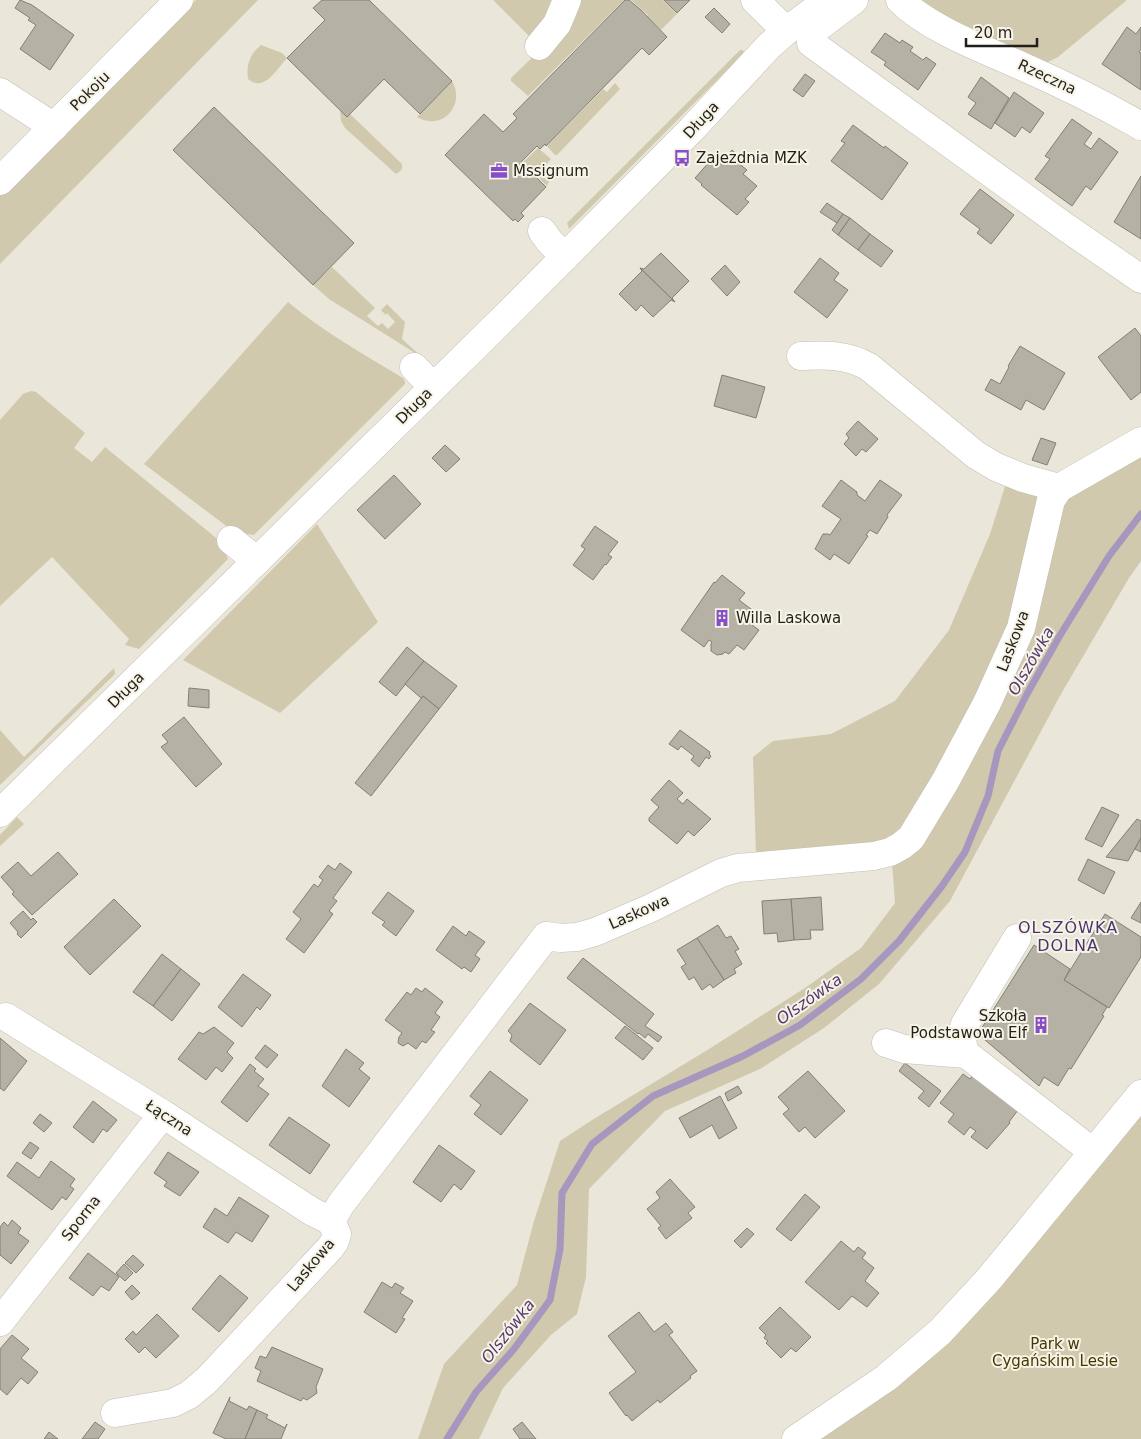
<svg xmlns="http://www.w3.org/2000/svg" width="1141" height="1439" font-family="'DejaVu Sans',sans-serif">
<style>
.green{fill:#d1c9ad}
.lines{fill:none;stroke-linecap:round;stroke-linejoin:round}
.stream{stroke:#a697bf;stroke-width:7}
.building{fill:#b5b1a5;stroke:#837f74}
.minor-casing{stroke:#c1beb2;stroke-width:29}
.minor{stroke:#fff;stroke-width:28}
.labels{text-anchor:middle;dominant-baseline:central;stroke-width:4;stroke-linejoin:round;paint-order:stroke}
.street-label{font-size:15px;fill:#201f1a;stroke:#f7f4e7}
.poi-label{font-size:15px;fill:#201f1a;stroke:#f7f4e7;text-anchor:start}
.park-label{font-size:15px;fill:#443700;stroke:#f7f4e7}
.water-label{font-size:16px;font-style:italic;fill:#513a70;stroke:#f7f4e7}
.neighbourhood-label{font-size:16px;letter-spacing:1px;fill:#4d336e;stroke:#f7f4e7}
</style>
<rect width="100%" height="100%" fill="#eae7da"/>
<g class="green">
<polygon points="196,0 258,0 0,264 0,196"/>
<polygon points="493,0 563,0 536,43"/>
<polygon points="572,0 624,0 528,96 511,81 511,78 541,49"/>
<polygon points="631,0 663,0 677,14 661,30 647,16 648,15"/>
<polygon points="911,0 1127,0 1058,57 1042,65"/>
<path d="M261,45L282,53L287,58C277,69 264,93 248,79C246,65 250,54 261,45Z"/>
<polygon points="740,50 743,50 744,53 569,229 567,223"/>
<path d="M452,81C466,105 442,132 417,117Z"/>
<polygon points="615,83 620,89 557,155 555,155 547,146 603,89 607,92"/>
<path d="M340,110L347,117L350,114L402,164C403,169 401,171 396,174L345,128L341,121Z"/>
<polygon points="538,148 551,159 541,170 541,172 549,181 547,186 523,162"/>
<polygon points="332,267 375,308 367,316 378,326 382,323 388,329 395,322 387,313 386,315 381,310 387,304 405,322 402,339 423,358 329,299 313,285"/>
<path d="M288,302C324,332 363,354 403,378L405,381V384L254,535L239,533L237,534L144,464Z"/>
<polygon points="31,391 36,392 85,433 74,448 92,462 105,447 226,546 224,548 228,559 139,649 125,645 129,639 52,557 0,606 0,420 23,394"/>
<polygon points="1141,448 1141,561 1129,578 1061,694 950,901 879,984 824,1028 760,1069 665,1111 589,1189 586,1277 577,1314 551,1335 503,1388 479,1439 418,1439 444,1364 517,1285 534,1221 560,1141 592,1120 709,1049 805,988 861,948 895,903 892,862 923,834 1058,504"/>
<polygon points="1007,480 1039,496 1028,579 943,774 887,846 756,857 753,757 773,741 831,734 895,701 949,630 990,534"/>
<polygon points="317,524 378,622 280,713 183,660"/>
<polygon points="114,668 115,674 0,785 0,730 24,757"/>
<polygon points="17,817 24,824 0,846 0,835"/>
<polygon points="1141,1115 1141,1439 817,1439"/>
</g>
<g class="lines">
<polyline class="stream" points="447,1439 476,1392 514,1349 550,1300 560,1249 562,1193 592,1144 653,1096 743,1056 800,1025 861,979 899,941 942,886 965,852 988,796 998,751 1027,694 1059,637 1109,556 1141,514"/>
</g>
<g class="building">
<polygon points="20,0 32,5 74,35 50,70 20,49 36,25 28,20 30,18 15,8"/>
<polygon points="322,0 369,0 452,81 420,114 384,79 347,117 287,58 325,20 313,8"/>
<polygon points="625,0 629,0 641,10 667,37 649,55 642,48 546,146 545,144 540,149 537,146 521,162 546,187 521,213 524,216 518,222 515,219 513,221 445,155 484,114 503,132 517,118 513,114"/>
<polygon points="664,0 690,0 677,13"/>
<polygon points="714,8 730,24 722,33 705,17"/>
<polygon points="1127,27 1136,34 1141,27 1141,49 1139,52 1141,53 1141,90 1102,64"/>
<polygon points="885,33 900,43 902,40 913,47 910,51 923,60 926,57 936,64 918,90 884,65 886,62 871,52"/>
<polygon points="805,74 815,81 803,97 793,90"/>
<polygon points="981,77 1009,98 991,129 968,114 976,103 968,97"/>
<polygon points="1014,92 1044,113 1030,133 1022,127 1015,137 995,123"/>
<polygon points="214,107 354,243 313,285 173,150"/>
<polygon points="1072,119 1092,133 1084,144 1091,149 1099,138 1118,152 1091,190 1086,186 1072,206 1035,179 1050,159 1045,156"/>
<polygon points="853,125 884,148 885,146 908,163 882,200 831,161 845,143 841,141"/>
<polygon points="732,150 741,158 737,162 747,170 743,174 757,186 745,199 749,202 737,215 701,185 702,184 695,178 711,160 718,166"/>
<polygon points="1141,176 1141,239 1114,222"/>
<polygon points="980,189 1014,215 991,244 977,233 980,229 960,214"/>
<polygon points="827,203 843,214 837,223 820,212"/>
<polygon points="843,214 850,218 838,235 832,230"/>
<polygon points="850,218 870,234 858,250 838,235"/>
<polygon points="870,234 893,251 881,267 858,250"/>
<polygon points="661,253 689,281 672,298 675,302 640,268 644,269"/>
<polygon points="820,258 839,273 834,280 848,290 827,318 794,292"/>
<polygon points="725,265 740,282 727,296 711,279"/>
<polygon points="640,268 675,302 671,300 653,317 641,305 636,311 619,294 642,271"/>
<polygon points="1135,328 1141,336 1141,392 1131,400 1098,357"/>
<polygon points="1020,346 1065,373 1044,410 1026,400 1021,410 985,390 991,379 1000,384 1009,367 1008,366"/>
<polygon points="722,375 765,387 756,418 714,406"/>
<polygon points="858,421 878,439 866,452 862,449 856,456 844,444 849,438 846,434"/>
<polygon points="1041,438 1056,443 1047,465 1032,460"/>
<polygon points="445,445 460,459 446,472 432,458"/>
<polygon points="394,475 421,504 385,539 357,510"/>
<polygon points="841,480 857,492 857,495 865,501 880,480 902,495 887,515 888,517 877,534 870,530 866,535 868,536 849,564 834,554 830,560 815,549 823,534 828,534 830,535 841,519 822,506"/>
<polygon points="595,526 618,542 608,555 612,557 606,565 605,564 593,580 573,565 585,549 581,546"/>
<polygon points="722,575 745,593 739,600 759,615 752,625 759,630 744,650 737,645 729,654 725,652 723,654 717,655 711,651 711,644 712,642 709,640 704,647 681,630 714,582 715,583"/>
<polygon points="407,647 424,661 396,696 379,682"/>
<polygon points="424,661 457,686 439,709 423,696 421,698 405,684"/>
<polygon points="189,688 209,690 209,708 188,706"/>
<polygon points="423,696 439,709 371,796 355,783"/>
<polygon points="184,717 222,764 196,787 161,747 168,742 162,735"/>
<polygon points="680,730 710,752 709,754 711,756 709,759 706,757 699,767 691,760 694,756 681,746 678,750 669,744"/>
<polygon points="669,780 683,793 677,799 683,804 687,799 711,819 694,836 688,831 677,844 649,821 649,818 659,807 651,800"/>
<polygon points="1102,807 1119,815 1102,847 1085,839"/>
<polygon points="1137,819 1141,821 1141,838 1128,861 1106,857"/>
<polygon points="1141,838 1141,852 1135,849"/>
<polygon points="58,852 78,874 32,915 12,894 14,892 1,877 18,862 31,876"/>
<polygon points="1088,859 1115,872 1104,894 1078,880"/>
<polygon points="340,863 352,872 333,898 337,901 329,911 333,914 304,953 286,939 301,919 293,912 314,884 318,887 323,880 319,877 328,865 335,870"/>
<polygon points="388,892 414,911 396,936 382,925 385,922 372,913"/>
<polygon points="821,897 823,930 810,930 811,939 794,940 791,899"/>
<polygon points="114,899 141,926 90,975 64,947"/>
<polygon points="791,899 794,940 778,942 777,933 764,934 762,901"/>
<polygon points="1141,902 1141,923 1131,918"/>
<polygon points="23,911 31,920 33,918 37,922 21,938 17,934 18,932 10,923"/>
<polygon points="1105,914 1141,937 1141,957 1109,1008 1064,980"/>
<polygon points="718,925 726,938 731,936 739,949 735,951 742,964 734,969 736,973 724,980 697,938"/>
<polygon points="453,926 466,936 469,931 485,942 475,955 480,959 471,972 464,967 462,969 436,950"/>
<polygon points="697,938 724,980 713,988 710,984 702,990 694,977 689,980 681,967 686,964 677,950"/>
<polygon points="1034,945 1070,969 1064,980 1107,1007 1102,1015 1104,1016 1071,1069 1069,1068 1058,1086 1044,1077 1039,1086 978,1034"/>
<polygon points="162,954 181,969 153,1006 133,992"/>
<polygon points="583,958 654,1014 645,1026 662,1037 658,1042 648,1034 645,1038 639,1033 638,1034 567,978"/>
<polygon points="181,969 200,984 172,1021 153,1006"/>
<polygon points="243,974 271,995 260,1010 257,1007 242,1027 218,1007"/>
<polygon points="416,988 422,992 425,988 443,1002 435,1013 440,1017 431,1030 435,1032 426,1043 422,1041 416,1049 408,1043 403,1046 398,1043 399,1037 402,1033 385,1020 407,992 411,995"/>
<polygon points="530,1003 566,1030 540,1065 510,1041 512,1035 508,1031"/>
<polygon points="625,1026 653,1048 643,1060 615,1038"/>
<polygon points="214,1027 234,1043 227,1052 233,1058 222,1072 216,1067 206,1080 178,1059 199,1032 203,1034"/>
<polygon points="0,1038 27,1061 4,1091 0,1088"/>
<polygon points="265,1045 278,1055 267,1068 255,1058"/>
<polygon points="346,1049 364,1063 359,1069 370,1078 349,1107 322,1086"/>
<polygon points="905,1063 941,1091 929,1107 918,1098 924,1091 899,1071"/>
<polygon points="250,1064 256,1069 254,1071 264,1079 258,1086 269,1094 247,1122 221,1102"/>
<polygon points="490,1071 528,1100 501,1135 474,1114 481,1105 470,1096"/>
<polygon points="808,1071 845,1111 815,1138 805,1127 799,1132 783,1114 789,1109 778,1097"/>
<polygon points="963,1074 970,1079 973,1075 1018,1110 1009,1122 1010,1123 987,1149 971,1137 976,1131 970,1127 964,1135 948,1122 954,1114 940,1103"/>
<polygon points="738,1086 742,1093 728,1101 725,1093"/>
<polygon points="720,1096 737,1128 719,1139 712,1125 690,1138 679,1118"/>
<polygon points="93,1101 117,1120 107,1132 103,1129 93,1143 73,1127"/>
<polygon points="40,1114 52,1123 44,1132 33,1123"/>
<polygon points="289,1117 330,1145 310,1174 269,1145"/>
<polygon points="30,1142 39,1148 31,1159 22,1153"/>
<polygon points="439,1145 475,1171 461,1190 454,1184 441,1202 413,1182"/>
<polygon points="168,1152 199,1172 180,1196 164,1186 167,1182 154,1173"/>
<polygon points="51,1161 75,1179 70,1186 74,1189 66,1200 62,1197 52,1210 7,1176 17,1162 39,1178"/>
<polygon points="670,1179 695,1207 688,1213 692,1218 666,1239 658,1228 661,1226 647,1209 660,1198 656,1192"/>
<polygon points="805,1194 820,1207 791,1241 776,1229"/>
<polygon points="239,1197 269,1216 252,1242 236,1232 228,1243 203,1227 215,1208 227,1216"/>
<polygon points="12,1220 21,1228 18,1233 29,1241 11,1264 0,1255 0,1227 4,1222 8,1226"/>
<polygon points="747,1228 754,1234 741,1248 734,1241"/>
<polygon points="841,1241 854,1252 858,1247 866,1253 862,1258 874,1268 865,1281 879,1293 867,1307 852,1296 839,1310 805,1282"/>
<polygon points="88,1253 119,1277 109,1291 101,1286 93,1296 69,1278"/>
<polygon points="133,1255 144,1265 136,1273 125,1263"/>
<polygon points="124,1264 133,1273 125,1281 116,1273"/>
<polygon points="220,1275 248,1298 219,1332 192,1309"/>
<polygon points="382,1282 392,1288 395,1283 404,1288 400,1293 413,1301 402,1318 405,1319 396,1333 364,1312"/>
<polygon points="132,1285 140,1293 132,1300 125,1292"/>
<polygon points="780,1307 811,1337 796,1352 791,1348 781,1358 766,1343 768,1341 764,1338 766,1335 759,1328"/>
<polygon points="639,1312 654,1332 666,1323 673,1332 669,1335 697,1371 690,1376 691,1378 660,1403 658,1400 632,1421 627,1415 626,1416 609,1393 636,1372 608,1336"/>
<polygon points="157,1314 179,1336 156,1358 145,1347 139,1353 125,1339 133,1331 136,1335"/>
<polygon points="12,1335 29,1349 21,1358 38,1372 28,1384 21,1378 7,1395 0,1389 0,1349"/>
<polygon points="272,1347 323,1369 316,1387 317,1393 307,1400 303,1398 301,1401 257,1381 261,1371 255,1368 260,1356 266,1358"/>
<polygon points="230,1397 229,1401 247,1410 249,1406 257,1410 245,1439 226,1439 213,1433"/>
<polygon points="257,1410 268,1415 266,1418 285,1428 287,1424 281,1439 245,1439"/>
<polygon points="95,1422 105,1429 98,1439 82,1439"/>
<polygon points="522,1422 536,1439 520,1439 513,1429"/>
<polygon points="49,1432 58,1439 44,1439"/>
</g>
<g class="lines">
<g class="minor-casing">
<g id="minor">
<polyline points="755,0 786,31"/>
<polyline points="854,0 813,31 811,35 811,43 1064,226 1141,279"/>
<path d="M900,0C930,30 989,51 1028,69C1067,86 1104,105 1141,126"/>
<polyline points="539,46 557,24 567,0"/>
<polyline points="0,92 54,127"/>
<polyline points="0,181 179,0"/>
<polyline points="542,231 550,242 565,257"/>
<path d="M801,356C826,355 847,354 869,367L976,455L996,467L1023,478L1059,488"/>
<polyline points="414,367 433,387"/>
<polyline points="231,540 257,561"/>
<polyline points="0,813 508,314 691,130 769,46 786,31 828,0"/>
<polyline points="6,1017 163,1114 311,1211 331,1221"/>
<polyline points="886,1043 904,1049 966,1054 1093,1152"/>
<path d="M966,1054C961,1043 961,1035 965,1024L1017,938"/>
<polyline points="0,1322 163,1114"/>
<polyline points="115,1413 173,1403 189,1395 207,1380 330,1248 335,1241 337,1234 331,1221 341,1204 546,936 561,938 577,937 595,932 651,908 721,873 738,868 874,856 890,852 901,846 911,838 946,780 987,703 1021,628 1051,500 1059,488 1141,441"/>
<polyline points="796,1439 886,1378 940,1332 989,1279 1141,1094"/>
</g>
</g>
<use href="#minor" class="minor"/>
</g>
<defs>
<g id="bus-bare" transform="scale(1.35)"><path d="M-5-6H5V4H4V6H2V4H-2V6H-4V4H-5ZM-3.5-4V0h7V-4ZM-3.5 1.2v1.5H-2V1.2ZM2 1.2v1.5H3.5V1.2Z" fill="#864fc6" stroke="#f7f4e7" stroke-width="2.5" paint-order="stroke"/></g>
<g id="office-bare" transform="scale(1.35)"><path d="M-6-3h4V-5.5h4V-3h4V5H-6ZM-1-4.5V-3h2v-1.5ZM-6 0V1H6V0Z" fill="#864fc6" stroke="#f7f4e7" stroke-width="2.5" paint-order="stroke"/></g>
<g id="building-bare" transform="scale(1.35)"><path d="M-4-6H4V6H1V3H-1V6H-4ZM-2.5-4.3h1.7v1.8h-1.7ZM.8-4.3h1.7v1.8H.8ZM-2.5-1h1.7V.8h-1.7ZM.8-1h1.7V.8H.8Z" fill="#864fc6" stroke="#f7f4e7" stroke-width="2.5" paint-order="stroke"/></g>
</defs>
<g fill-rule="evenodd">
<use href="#bus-bare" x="682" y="158"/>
<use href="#office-bare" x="499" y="171"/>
<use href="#building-bare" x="722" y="618"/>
<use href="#building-bare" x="1041" y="1025"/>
</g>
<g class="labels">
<g class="street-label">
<text transform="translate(1047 77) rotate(25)">Rzeczna</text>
<text transform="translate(90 91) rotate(-45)">Pokoju</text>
<text transform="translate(701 120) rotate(-47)">Długa</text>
<text transform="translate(414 406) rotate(-45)">Długa</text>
<text transform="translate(1013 641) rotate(-69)">Laskowa</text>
<text transform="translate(126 690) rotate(-45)">Długa</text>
<text transform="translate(639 912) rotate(-24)">Laskowa</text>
<text transform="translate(169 1118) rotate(33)">Łączna</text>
<text transform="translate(81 1218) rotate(-52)">Sporna</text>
<text transform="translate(311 1265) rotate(-50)">Laskowa</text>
</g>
<g class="poi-label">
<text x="696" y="158">Zajezdnia MZK</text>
<text x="513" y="171">Mssignum</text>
<text x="736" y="618">Willa Laskowa</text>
<text x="1027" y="1016" text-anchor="end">Szkoła<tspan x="1027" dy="17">Podstawowa Elf</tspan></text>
</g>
<g class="park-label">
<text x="1055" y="1344">Park w<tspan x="1055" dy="17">Cygańskim Lesie</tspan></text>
</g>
<g class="water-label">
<text transform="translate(1031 661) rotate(-60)">Olszówka</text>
<text transform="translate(809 999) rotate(-35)">Olszówka</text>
<text transform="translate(508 1331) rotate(-52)">Olszówka</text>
</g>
<g class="neighbourhood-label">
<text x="1068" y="927">OLSZÓWKA<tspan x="1068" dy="18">DOLNA</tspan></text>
</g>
</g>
<path d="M966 38v8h71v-8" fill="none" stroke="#201f1a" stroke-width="2.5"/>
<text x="974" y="38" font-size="15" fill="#201f1a" stroke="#f7f4e7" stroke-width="4" paint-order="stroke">20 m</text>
</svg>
